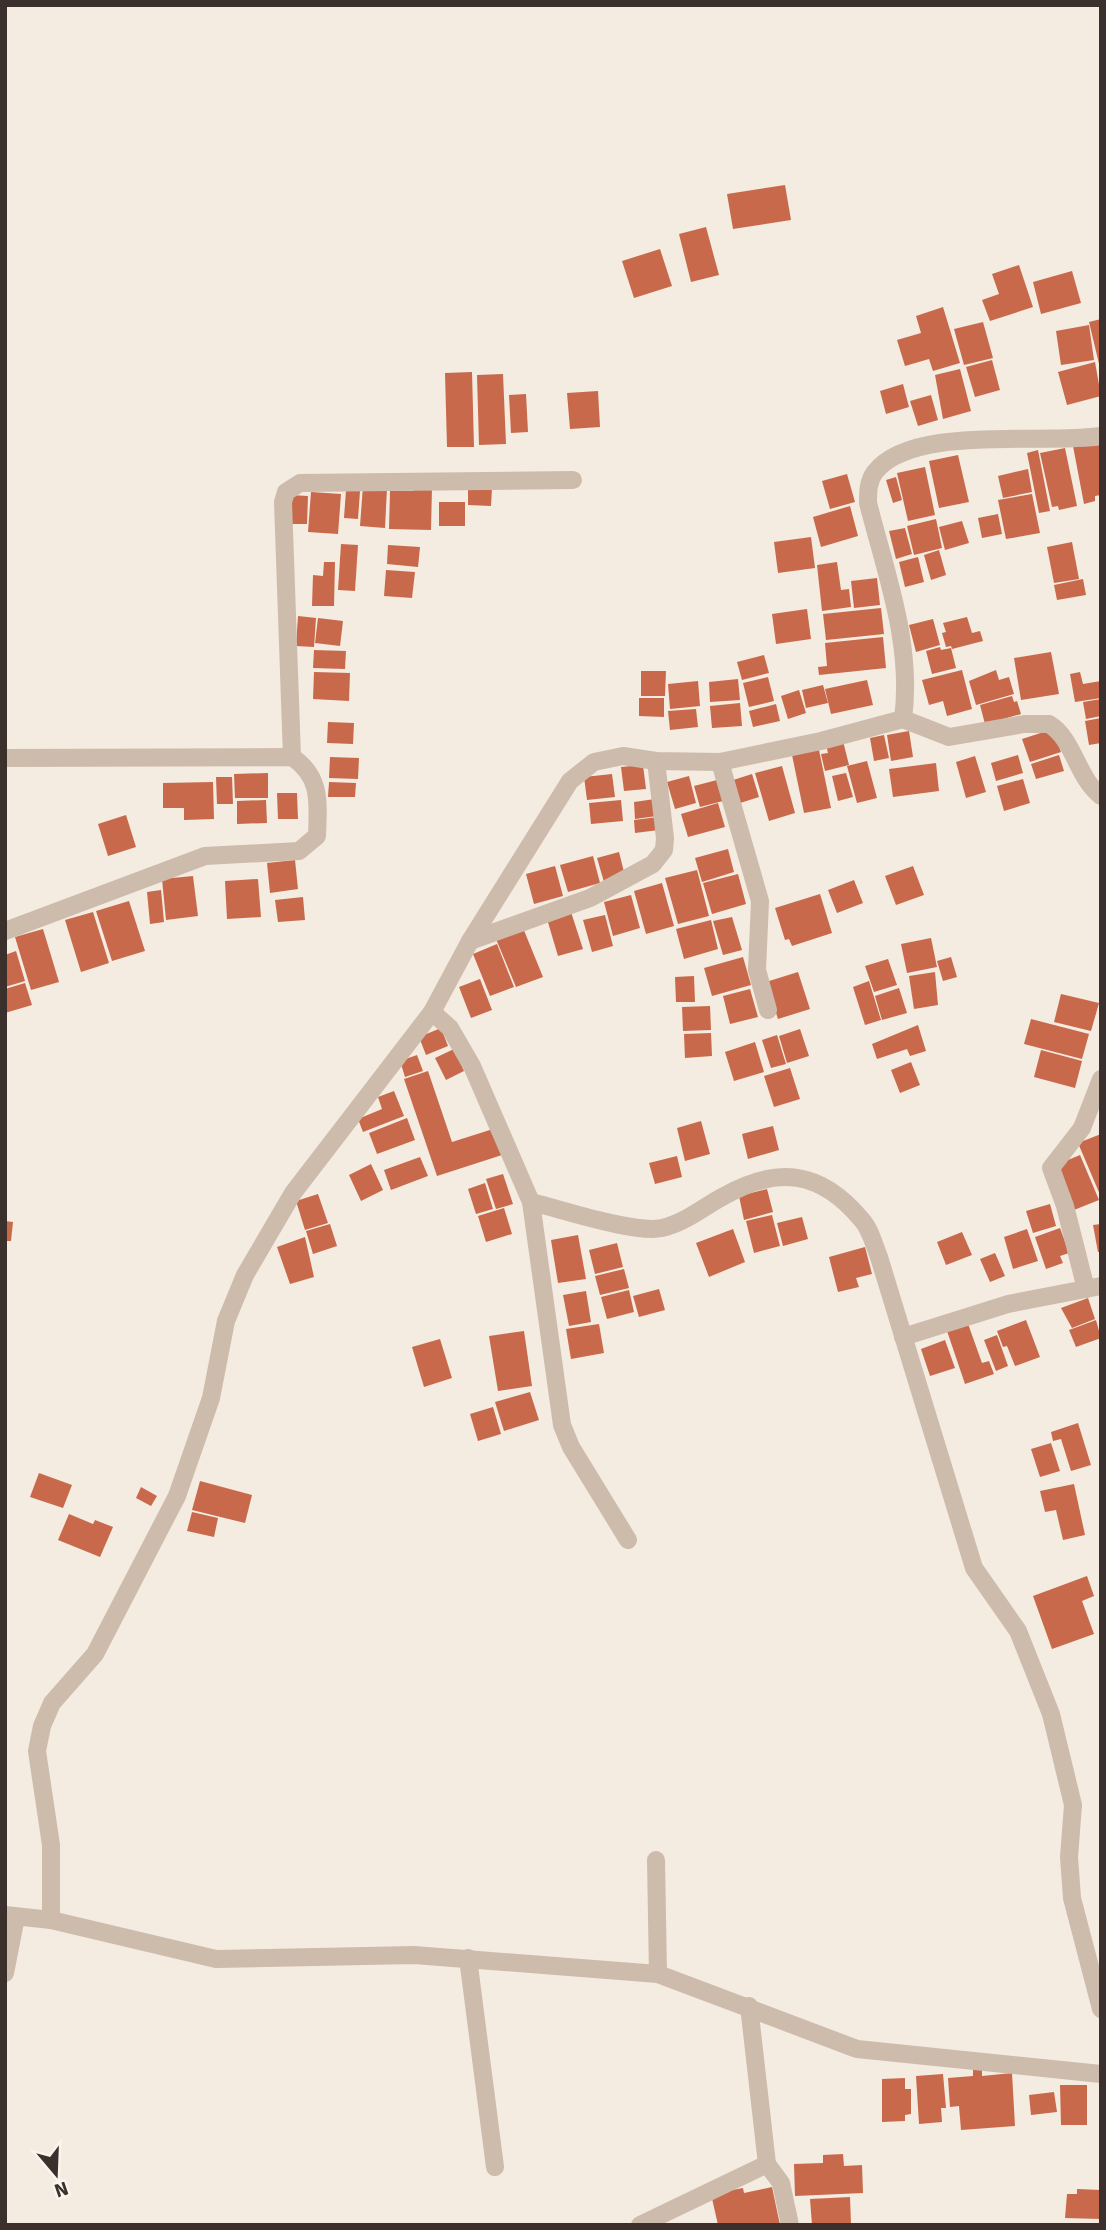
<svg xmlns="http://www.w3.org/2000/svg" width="1106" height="2230" font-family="Signika,sans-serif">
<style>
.building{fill:#c8694b}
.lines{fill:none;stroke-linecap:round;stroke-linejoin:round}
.minor{stroke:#cdbbac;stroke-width:18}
</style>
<rect width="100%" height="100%" fill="#f4ebe1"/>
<g class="building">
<polygon points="785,185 791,220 733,229 727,194"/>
<polygon points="706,227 719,275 691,282 679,234"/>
<polygon points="660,249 672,286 634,298 622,261"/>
<polygon points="1019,265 1033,307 990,321 982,300 999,294 992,274"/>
<polygon points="1072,271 1081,303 1041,314 1033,282"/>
<polygon points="943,307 960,363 933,371 929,359 905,366 897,340 921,333 916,316"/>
<polygon points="1101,319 1101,368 1100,368 1089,322"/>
<polygon points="983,322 993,358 964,365 954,329"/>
<polygon points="1089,325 1094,360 1061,365 1056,331"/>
<polygon points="992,360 1000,390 975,397 966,367"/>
<polygon points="1095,362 1101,396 1067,405 1058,372"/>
<polygon points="960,369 971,411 943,419 935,375"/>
<polygon points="472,372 474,447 447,447 445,373"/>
<polygon points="503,374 506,444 479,445 477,375"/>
<polygon points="903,384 909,407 886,414 880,391"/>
<polygon points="598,391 600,427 570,429 567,393"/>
<polygon points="526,394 528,432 511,433 509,395"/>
<polygon points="931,395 938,420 918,426 910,401"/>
<polygon points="1101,440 1101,495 1095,496 1095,501 1084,504 1073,446"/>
<polygon points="1065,448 1077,506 1059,510 1058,506 1052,507 1040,453"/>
<polygon points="1038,450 1050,511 1039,513 1027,453"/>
<polygon points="958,455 969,502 939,508 929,461"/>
<polygon points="925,467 935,515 908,521 897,473"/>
<polygon points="1028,469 1032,492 1003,498 998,476"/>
<polygon points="847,474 855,502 830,509 822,481"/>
<polygon points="896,477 902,500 893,503 886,480"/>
<polygon points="363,486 387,488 385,528 360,526"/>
<polygon points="414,487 432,487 431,530 389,529 390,491 413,491"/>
<polygon points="468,488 492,488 491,506 468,505"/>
<polygon points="346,490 360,491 358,519 344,518"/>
<polygon points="311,492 341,494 338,534 308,532"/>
<polygon points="1032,494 1040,533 1006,539 998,500"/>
<polygon points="291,495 308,496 307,524 291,524"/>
<rect x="439" y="502" width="26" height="24"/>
<polygon points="850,506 858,536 821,547 813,517"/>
<polygon points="998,514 1002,534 982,538 978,518"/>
<polygon points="936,519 942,548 914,555 907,526"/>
<polygon points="962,521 969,543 945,550 939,527"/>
<polygon points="905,528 912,554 896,559 889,531"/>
<polygon points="811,537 815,568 778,573 774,542"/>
<polygon points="1072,542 1079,579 1054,583 1047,547"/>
<polygon points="341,544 358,545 355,591 338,590"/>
<polygon points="388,545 420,547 418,567 387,564"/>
<polygon points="939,550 946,575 931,580 924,555"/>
<polygon points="918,557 924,582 905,587 899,562"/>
<polygon points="324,562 335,562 334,606 312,606 313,575 323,576"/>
<polygon points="837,562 841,590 849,589 851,607 822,611 817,565"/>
<polygon points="386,570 415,572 412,598 384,596"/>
<polygon points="877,578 880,605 854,608 851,581"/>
<polygon points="1083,579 1086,595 1057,600 1054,585"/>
<polygon points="881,608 884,634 826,640 823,614"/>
<polygon points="807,609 811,639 776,644 772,614"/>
<polygon points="298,616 316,618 314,647 296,646"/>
<polygon points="967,617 972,633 980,631 983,641 952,649 951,646 946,647 942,633 946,632 943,623"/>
<polygon points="318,618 343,621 340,646 315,643"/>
<polygon points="933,619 940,645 916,652 909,625"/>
<polygon points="883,637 886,668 819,675 818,667 827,666 825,643"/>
<polygon points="940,647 941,650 951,648 956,668 932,674 926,651"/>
<polygon points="314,650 346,651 345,669 313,668"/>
<polygon points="1051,652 1059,694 1021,700 1014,658"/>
<polygon points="764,655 769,673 742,680 737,662"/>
<polygon points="962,670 972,709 947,716 943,701 929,705 922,680"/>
<polygon points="996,670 999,680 1009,677 1014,694 976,705 969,681"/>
<polygon points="641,671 666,671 665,696 641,696"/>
<polygon points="314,672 350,673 349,701 313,699"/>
<polygon points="1080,672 1083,684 1101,681 1101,698 1075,702 1070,674"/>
<polygon points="768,677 774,701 749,707 743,683"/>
<polygon points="738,679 740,700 710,702 709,682"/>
<polygon points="867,680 873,705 831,714 825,689"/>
<polygon points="698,681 700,706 670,709 668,684"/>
<polygon points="823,685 828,703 806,708 802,690"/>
<polygon points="799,690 806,713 788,719 781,696"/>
<polygon points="1012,696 1014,702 1017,701 1021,714 985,724 980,705"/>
<polygon points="639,698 664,698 664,717 639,716"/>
<polygon points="1101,699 1101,716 1086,719 1083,702"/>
<polygon points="740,703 742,726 712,728 710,706"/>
<polygon points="776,704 780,721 753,727 749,711"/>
<polygon points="696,709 698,727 670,730 668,711"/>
<polygon points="1101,718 1101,743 1089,745 1085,721"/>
<polygon points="328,722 354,723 353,744 327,743"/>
<polygon points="1053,729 1061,752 1030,762 1022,739"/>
<polygon points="909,731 913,757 891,761 887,735"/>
<polygon points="884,735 889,758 874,761 870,738"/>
<polygon points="843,741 849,765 825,771 821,754 828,753 826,745"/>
<polygon points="819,750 831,808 804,813 792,755"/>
<polygon points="1018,755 1023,773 996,781 991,763"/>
<polygon points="1059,755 1064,771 1036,779 1031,764"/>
<polygon points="975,756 986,792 966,798 956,762"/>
<polygon points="330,757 359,758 358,779 329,778"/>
<polygon points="867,761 877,798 857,803 847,766"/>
<polygon points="936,763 939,791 893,797 889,769"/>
<polygon points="643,765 646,789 624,791 621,767"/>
<polygon points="782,766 795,813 769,821 755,773"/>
<polygon points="268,773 268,798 235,798 234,774"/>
<polygon points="846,773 853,797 838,801 832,776"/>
<polygon points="612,774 615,797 587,800 584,777"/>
<polygon points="752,774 759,797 737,804 730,781"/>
<polygon points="689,776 696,803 675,809 667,782"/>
<polygon points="216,777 232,777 233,804 217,804"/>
<polygon points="1023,779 1030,803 1004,811 997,786"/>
<polygon points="717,780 723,801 700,807 694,786"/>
<polygon points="213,782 214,819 184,820 184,808 163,808 163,783"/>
<polygon points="329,782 356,783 355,797 328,797"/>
<polygon points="277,793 297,793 298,819 278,819"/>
<polygon points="655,799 657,816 635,819 634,802"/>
<polygon points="266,800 267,823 237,824 237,801"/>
<polygon points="621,800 623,821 591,824 589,803"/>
<polygon points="718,803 725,827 688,837 681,814"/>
<polygon points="126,815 136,847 108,856 98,824"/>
<polygon points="658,817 659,830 635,833 634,820"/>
<polygon points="728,849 734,872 702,882 695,858"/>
<polygon points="619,852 625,876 604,882 597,858"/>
<polygon points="593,856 600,883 568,892 560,865"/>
<polygon points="295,860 298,889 270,893 267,863"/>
<polygon points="555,866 563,896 534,904 526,874"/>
<polygon points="913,866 924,895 896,905 885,876"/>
<polygon points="697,870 709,916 678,924 665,878"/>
<polygon points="738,874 746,904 712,914 703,883"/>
<polygon points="193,876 198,916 166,920 162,879"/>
<polygon points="258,879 261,917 227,919 225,881"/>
<polygon points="854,880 863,903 837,913 828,890"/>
<polygon points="662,883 674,926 646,934 634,891"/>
<polygon points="161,890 164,922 150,924 147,892"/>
<polygon points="820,894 832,933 792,946 789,939 785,940 775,908"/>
<polygon points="631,895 640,928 613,936 604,902"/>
<polygon points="303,897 305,920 278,922 275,900"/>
<polygon points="129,901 145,951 112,961 96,911"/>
<polygon points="93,912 109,963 81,972 65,920"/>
<polygon points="571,912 583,949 558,956 547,919"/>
<polygon points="605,915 613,946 592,952 583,920"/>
<polygon points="732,917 742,950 723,955 713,921"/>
<polygon points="711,920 718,949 684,959 676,929"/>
<polygon points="523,928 543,977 516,987 496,939"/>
<polygon points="43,929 59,982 31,990 15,937"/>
<polygon points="931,938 937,967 907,973 901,944"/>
<polygon points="497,944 514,987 490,996 473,954"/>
<polygon points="16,951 25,981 5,987 5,955"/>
<polygon points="743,957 751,985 712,996 704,968"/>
<polygon points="951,957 957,977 943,981 937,961"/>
<polygon points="888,959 897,985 874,992 865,966"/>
<polygon points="798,972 810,1009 778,1019 766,982"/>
<polygon points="935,972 938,1005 914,1009 909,976"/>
<polygon points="694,976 695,1002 676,1002 675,977"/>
<polygon points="480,979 492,1010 471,1018 459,987"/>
<polygon points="869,981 881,1020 865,1025 853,987"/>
<polygon points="25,983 32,1005 5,1013 5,989"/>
<polygon points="899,988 907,1013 882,1020 875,996"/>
<polygon points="750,989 758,1017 730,1024 723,996"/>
<polygon points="1061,994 1099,1003 1091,1031 1054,1022"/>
<polygon points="710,1006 711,1030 683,1031 682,1007"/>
<polygon points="1031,1019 1089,1034 1082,1059 1024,1044"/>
<polygon points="918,1025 926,1051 910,1056 907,1049 877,1059 872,1044"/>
<polygon points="441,1028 448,1046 426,1055 419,1037"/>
<polygon points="800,1029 809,1056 787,1063 779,1036"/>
<polygon points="711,1033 712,1056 685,1058 684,1034"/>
<polygon points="777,1035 786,1064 771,1068 762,1040"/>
<polygon points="755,1042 764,1072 734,1081 725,1052"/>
<polygon points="454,1049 464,1071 446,1080 435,1058"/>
<polygon points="1041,1050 1082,1061 1075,1088 1034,1077"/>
<polygon points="417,1055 423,1071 405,1077 400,1061"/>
<polygon points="911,1062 920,1085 900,1093 891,1070"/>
<polygon points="790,1068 800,1099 774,1107 764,1076"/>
<polygon points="428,1071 452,1142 493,1129 502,1155 437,1176 404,1079"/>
<polygon points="394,1091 404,1116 363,1132 358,1119 382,1109 378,1097"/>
<polygon points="407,1118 415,1140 377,1154 369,1133"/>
<polygon points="701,1121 710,1154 685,1161 677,1128"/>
<polygon points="773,1126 779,1150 748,1159 742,1134"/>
<polygon points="1101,1134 1101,1197 1078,1143"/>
<polygon points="1080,1155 1099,1200 1074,1210 1056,1165"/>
<polygon points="677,1156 682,1177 655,1184 649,1163"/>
<polygon points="420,1157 428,1176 391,1190 384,1170"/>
<polygon points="371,1164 383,1190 361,1201 349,1175"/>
<polygon points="503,1174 513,1204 496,1209 486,1179"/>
<polygon points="485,1183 493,1209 476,1214 468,1189"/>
<polygon points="767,1189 773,1212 744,1220 739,1196"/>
<polygon points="318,1194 328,1223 305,1230 296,1201"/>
<polygon points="1050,1204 1056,1226 1033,1233 1026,1211"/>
<polygon points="504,1208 512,1234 486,1242 478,1216"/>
<polygon points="772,1215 780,1246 754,1253 746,1221"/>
<polygon points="802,1217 808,1239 783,1246 777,1223"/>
<polygon points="5,1221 13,1222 11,1241 5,1241"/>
<polygon points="330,1224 337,1246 313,1254 306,1231"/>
<polygon points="1101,1224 1101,1252 1098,1252 1093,1225"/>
<polygon points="1060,1228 1069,1253 1060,1256 1063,1263 1046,1269 1035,1237"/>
<polygon points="733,1229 745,1262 709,1277 696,1243"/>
<polygon points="1027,1229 1038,1261 1013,1269 1004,1237"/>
<polygon points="962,1232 972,1255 946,1265 937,1242"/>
<polygon points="578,1235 586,1279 558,1283 551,1240"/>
<polygon points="305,1237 314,1277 290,1284 277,1247"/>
<polygon points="617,1243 623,1267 595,1274 589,1250"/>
<polygon points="865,1247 872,1274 856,1278 859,1287 838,1292 829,1257"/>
<polygon points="995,1253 1005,1276 990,1282 980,1259"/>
<polygon points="624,1269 629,1288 600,1295 595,1276"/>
<polygon points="659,1289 665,1310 639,1317 633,1296"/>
<polygon points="629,1290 634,1312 607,1319 601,1297"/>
<polygon points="586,1291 591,1322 569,1326 563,1295"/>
<polygon points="1088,1298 1095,1319 1072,1328 1061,1308"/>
<polygon points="1026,1320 1040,1357 1015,1366 1007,1346 1003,1347 997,1331"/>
<polygon points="1096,1320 1101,1338 1076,1347 1069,1330"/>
<polygon points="967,1321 982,1363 989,1361 994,1374 965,1384 946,1328"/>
<polygon points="599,1324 604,1353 571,1359 566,1329"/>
<polygon points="524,1331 532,1386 498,1391 489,1336"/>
<polygon points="997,1335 1008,1366 996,1371 984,1340"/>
<polygon points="440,1339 452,1378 424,1387 412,1347"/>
<polygon points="945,1340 955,1368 930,1376 921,1349"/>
<polygon points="530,1392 539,1420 504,1431 495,1402"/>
<polygon points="493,1407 501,1434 478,1441 470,1414"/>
<polygon points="1078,1423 1091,1465 1071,1471 1061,1439 1053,1441 1051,1432"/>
<polygon points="1051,1443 1060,1471 1040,1477 1031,1449"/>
<polygon points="39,1473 72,1485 63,1508 30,1497"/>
<polygon points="200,1481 252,1495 245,1523 192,1510"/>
<polygon points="1074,1484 1085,1535 1063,1540 1056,1510 1045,1512 1040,1491"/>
<polygon points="141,1487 157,1496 151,1506 136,1498"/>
<polygon points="192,1512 218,1518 214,1537 187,1531"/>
<polygon points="69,1514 93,1524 95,1520 113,1527 100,1557 58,1540"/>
<polygon points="1087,1576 1094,1596 1082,1601 1094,1634 1052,1649 1033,1596"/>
<polygon points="982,2069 982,2076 1012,2073 1015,2126 961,2130 959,2106 950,2107 948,2078 973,2076 973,2070"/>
<polygon points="943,2074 946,2108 941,2108 942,2122 919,2124 916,2076"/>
<polygon points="905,2078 905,2089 911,2089 911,2114 905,2115 905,2121 882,2122 882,2079"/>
<polygon points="1060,2085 1087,2085 1087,2125 1061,2125"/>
<polygon points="1054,2092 1057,2112 1031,2115 1029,2095"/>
<polygon points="843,2154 844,2166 862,2165 863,2193 795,2196 794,2164 823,2163 823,2155"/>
<polygon points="772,2187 780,2225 718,2225 711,2194 743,2188 744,2193"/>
<polygon points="1077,2189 1101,2190 1101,2219 1065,2218 1067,2194 1077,2194"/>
<polygon points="850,2197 851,2224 812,2225 810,2199"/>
</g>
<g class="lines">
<g class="minor">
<path d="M1101,436C1046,445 912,424 875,472C868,481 868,492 868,503C886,574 913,645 903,719L821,741L720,762L656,761L623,756L594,762L570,781L470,941L432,1012L293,1193L245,1275L226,1321L211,1398L177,1496L95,1654L52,1703L42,1726L37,1751L51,1845V1920L216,1959L414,1955L658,1974L857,2049L1101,2074"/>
<path d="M903,719L949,737L1024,724H1049C1074,739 1077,778 1101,796"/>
<polyline points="292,757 283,502 286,492 300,483 573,480"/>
<path d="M5,758L292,757C322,777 318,803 317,836L299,851L205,856L5,931"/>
<polyline points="720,762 760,901 757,970 768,1010"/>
<polyline points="470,941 590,898 653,864 664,850 665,838 656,761"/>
<polyline points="432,1012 450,1028 472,1066 531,1202 562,1425 571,1447 628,1540"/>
<path d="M531,1202C561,1209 635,1234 662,1228C685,1223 703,1207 724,1196C777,1166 820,1170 861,1219C870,1228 874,1245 879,1257L974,1568L1018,1631L1051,1714L1073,1805L1069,1857L1072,1898L1101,2009"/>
<polyline points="1086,1289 1065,1206 1051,1168 1082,1128 1101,1079"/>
<polyline points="903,1337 1008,1304 1101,1286"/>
<polyline points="656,1860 658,1974"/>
<polyline points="5,1915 51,1920"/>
<polyline points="468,1958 495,2167"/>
<polyline points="5,1973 16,1917"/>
<polyline points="749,2006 767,2164 781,2183 790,2225"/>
<polyline points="640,2225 767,2164"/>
</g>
</g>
<rect width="1106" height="2230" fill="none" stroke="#3b302b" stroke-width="14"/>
<g transform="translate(56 2174) rotate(161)" stroke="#fbf5ee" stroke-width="5" paint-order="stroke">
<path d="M0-5L12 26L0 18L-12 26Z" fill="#3b302b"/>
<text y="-10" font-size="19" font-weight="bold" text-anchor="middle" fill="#3b302b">N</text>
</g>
</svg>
